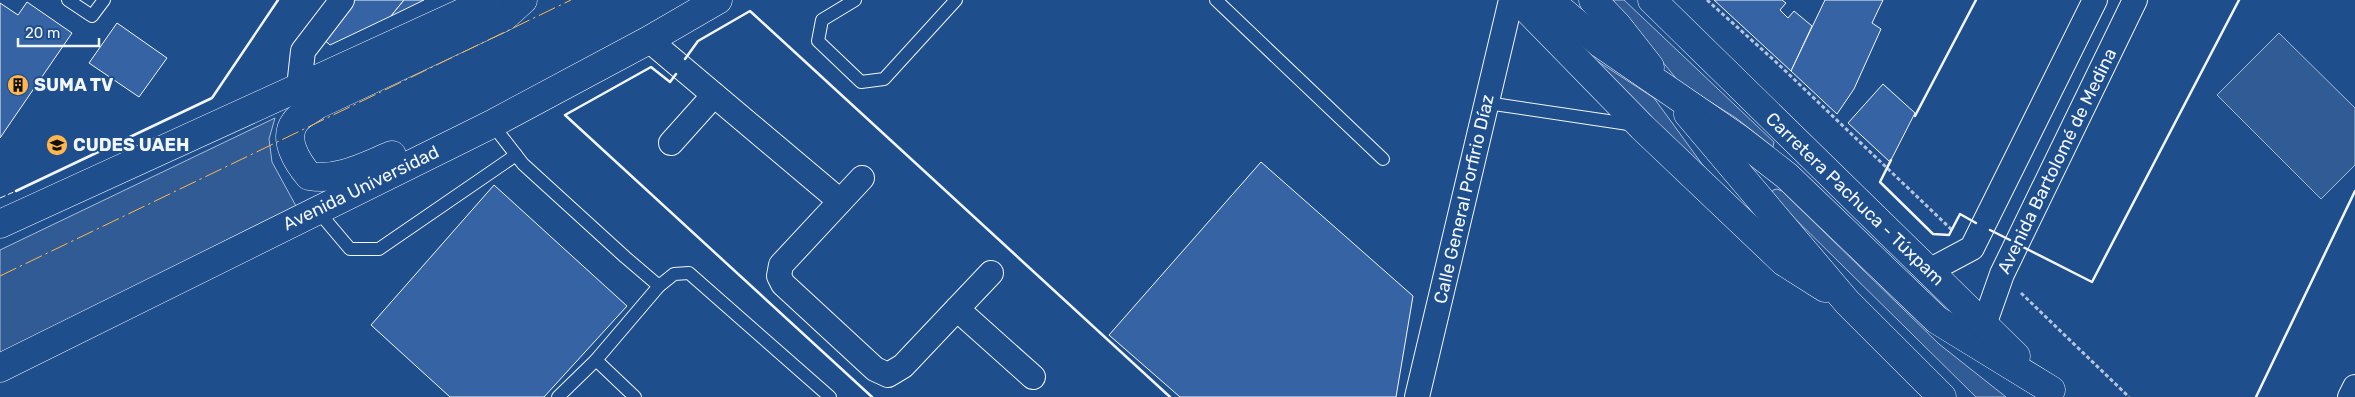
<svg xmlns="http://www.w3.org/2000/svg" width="2355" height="397" font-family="Rubik,sans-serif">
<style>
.built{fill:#305b95;stroke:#a8bbd7}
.building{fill:#3563a3;stroke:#f2f6ff}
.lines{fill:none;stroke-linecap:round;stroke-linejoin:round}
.lane-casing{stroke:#f2f6ff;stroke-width:14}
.street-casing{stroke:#f2f6ff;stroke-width:26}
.secondary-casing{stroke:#f2f6ff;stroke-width:29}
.primary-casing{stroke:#f2f6ff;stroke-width:29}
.path{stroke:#b3c4dc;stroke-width:3;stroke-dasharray:4 2.5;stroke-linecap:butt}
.lane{stroke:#1f4e8c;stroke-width:12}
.street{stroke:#1f4e8c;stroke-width:24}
.secondary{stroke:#1f4e8c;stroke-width:28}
.primary{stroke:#1f4e8c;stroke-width:28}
.fence{stroke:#f2f6ff;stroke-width:1;stroke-dasharray:6 2.5;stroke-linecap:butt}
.wall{stroke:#f2f6ff;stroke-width:2.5}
.power{stroke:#ffb74d;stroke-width:1;stroke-dasharray:18 4 2.5 4;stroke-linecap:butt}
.labels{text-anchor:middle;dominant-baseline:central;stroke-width:4;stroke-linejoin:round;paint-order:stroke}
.poi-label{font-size:18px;font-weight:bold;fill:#f2f6ff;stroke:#1f4e8c;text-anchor:start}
.street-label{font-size:18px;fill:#f2f6ff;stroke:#1f4e8c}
</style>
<rect width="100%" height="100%" fill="#1f4e8c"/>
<g class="built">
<polygon points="1612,0 1624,0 1774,142 1773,147 1736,118 1679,82"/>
<polygon points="2279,33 2355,108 2355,165 2321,199 2217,95"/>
<polygon points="1591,57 1654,98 1710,175"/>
<polygon points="275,118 269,139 272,162 296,206 0,355 0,250"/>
<polygon points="1777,189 1782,191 1939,344 2006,397 1976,397 1775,199 1772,194 1773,190"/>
</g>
<g class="building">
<polygon points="349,0 404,0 391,16 330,45 321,37"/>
<polygon points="404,0 424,0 391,16"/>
<polygon points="1714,0 1782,0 1786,3 1780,10 1788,18 1794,11 1812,26 1791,71"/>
<polygon points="1825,0 1883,0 1872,23 1881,29 1854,89 1837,114 1791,71"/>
<polygon points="27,2 72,33 0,138 0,3 18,15"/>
<polygon points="117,23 167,58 139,97 89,63"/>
<polygon points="1883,84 1915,113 1890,162 1848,123"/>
<polygon points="1261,162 1413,296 1396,397 1180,397 1109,335"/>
<polygon points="494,185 627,306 544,397 450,397 371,325"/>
</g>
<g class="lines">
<g class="lane-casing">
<g id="lane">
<polyline points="68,0 92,16 104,0"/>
<polyline points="855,0 822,20 818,41 861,82 884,79 956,0"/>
<polyline points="1216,0 1383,159"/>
<polyline points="1487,103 1635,125"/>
<polyline points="492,124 523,164 625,257 659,286"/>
<polyline points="317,210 350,249 379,249 516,155"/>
<polyline points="596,360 635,397"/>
<polyline points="558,397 596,360 659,286 674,274 689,273 830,397"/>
</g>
</g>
<g class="street-casing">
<g id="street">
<polyline points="649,40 840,201"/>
<polyline points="299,87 303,51 342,0"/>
<polyline points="671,143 714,95"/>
<polyline points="862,178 781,265 779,276 783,284 875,369 888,375 903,366 991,273"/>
<polyline points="1929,271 1972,248 2095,0"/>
<polyline points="957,309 1033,377"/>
<polyline points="1984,325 2002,274 2135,0"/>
<polyline points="1417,397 1511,0"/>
<polyline points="2350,397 2355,387"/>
</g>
</g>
<g class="secondary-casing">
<g id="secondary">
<path d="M392,155C365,166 338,181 309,176C298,163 282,139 295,122C299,115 311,110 317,105L504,17L523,0"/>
<polyline points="0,224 490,0"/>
<polyline points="0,368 492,124 649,40 718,0"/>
</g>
</g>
<g class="primary-casing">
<g id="primary">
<polyline points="1518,0 1642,127 1784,262 1825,288"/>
<polyline points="1549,0 1601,44 1738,138 1787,176 1937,320 2051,390"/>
<polyline points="1593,0 1617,25 1650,67"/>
<polyline points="1652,0 2016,356"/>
<polyline points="1688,114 1847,302 1942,397"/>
</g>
</g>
<g class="path">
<polyline points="1707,0 1776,62 1952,230"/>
<polyline points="2021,293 2129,397"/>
</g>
<use href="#lane" class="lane"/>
<use href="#street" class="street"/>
<use href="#secondary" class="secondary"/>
<use href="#primary" class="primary"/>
<polyline class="fence" points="0,198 16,191"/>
<g class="wall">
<polyline points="685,59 698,41 750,11 1170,397"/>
<polyline points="676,74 670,82 651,67 565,115 872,397"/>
<polyline points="1915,116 1976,0"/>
<polyline points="1891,160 1880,182 1933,234 1949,235 1960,214 1976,223"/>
<polyline points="16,191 212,98 278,0"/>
<polyline points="1990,230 2010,240"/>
<polyline points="2023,247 2092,282 2239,0"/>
<polyline points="2256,397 2355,191"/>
</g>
<polyline class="power" points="0,276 571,0"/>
</g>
<defs>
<g id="building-disc" transform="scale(1.125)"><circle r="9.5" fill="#ffb74d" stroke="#1f4e8c"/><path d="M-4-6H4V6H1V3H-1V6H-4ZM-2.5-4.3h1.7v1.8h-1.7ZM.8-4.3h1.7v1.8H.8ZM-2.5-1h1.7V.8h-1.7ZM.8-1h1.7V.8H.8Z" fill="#111"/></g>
<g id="university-disc" transform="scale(1.125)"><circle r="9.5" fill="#ffb74d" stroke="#1f4e8c"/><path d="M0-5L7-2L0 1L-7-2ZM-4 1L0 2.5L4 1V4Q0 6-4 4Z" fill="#111"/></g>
</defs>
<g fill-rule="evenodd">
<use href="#building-disc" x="18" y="85"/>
<use href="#university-disc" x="57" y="145"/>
</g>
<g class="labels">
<g class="poi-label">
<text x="34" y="85">SUMA TV</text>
<text x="73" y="145">CUDES UAEH</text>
</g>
<g class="street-label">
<text transform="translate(2057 161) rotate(-64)">Avenida Bartolomé de Medina</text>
<text transform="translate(361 188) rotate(-26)">Avenida Universidad</text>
<text transform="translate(1464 199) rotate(-77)">Calle General Porfirio Díaz</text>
<text transform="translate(1855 199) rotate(44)">Carretera Pachuca - Túxpam</text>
</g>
</g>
<path d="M18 38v8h81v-8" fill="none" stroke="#f2f6ff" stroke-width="2.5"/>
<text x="25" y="38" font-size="15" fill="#f2f6ff" stroke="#1f4e8c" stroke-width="4" paint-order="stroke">20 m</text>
</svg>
